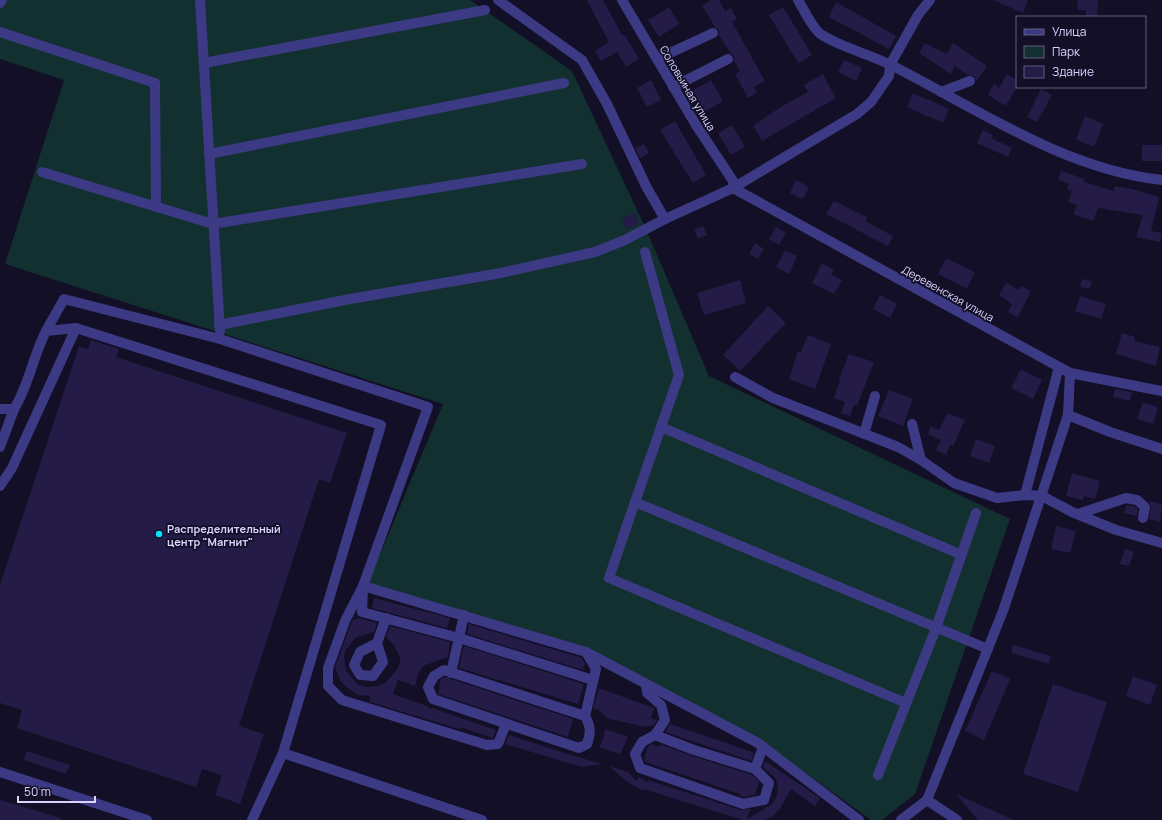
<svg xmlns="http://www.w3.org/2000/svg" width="1162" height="820" font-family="Manrope,sans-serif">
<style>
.green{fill:#12302f}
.building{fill:#241b47}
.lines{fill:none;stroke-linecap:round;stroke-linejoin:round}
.minor{stroke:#3d3a85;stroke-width:10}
.poi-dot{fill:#00e5ff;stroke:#130f26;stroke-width:1.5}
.labels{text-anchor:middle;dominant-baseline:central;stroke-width:3.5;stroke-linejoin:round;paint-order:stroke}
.street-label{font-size:11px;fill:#d9d4ff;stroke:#130f26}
.poi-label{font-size:11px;font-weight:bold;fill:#d9d4ff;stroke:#130f26;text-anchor:start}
</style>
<rect width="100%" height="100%" fill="#130f26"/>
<polygon class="green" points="0,0 470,0 572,71 645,227 709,376 1010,519 915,794 882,820 871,820 756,737 589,648 368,583 443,404 5,264 64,80 0,59"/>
<g class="building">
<polygon points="587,0 603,0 622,35 624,34 639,59 626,67 617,52 601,61 595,51 609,42"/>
<polygon points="711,0 719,0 725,11 731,8 737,19 732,22 765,81 754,87 757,93 748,98 735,74 740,71 734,61 734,56 730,53 719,35 719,30 715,27 702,5"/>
<polygon points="993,0 1028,0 1023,13"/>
<polygon points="1077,0 1098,0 1097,17 1086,17 1086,10 1078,10"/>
<polygon points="836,2 896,36 889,49 829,17"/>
<polygon points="669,7 679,24 659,37 648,20"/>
<polygon points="783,7 812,55 798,63 769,15"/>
<polygon points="925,43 947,54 953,43 987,66 977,81 974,76 968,75 955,66 951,74 919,53"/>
<polygon points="844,60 862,68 856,81 838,72"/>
<polygon points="823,74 836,98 762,141 753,126 782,106 808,92 804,85"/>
<polygon points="1007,74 1017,80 1017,87 1006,106 988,95 994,84 999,88"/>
<polygon points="651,80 661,100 647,107 637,88"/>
<polygon points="711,80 723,101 703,113 690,92"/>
<polygon points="1041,89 1052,95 1037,122 1027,117"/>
<polygon points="913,93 949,109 943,123 907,107"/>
<polygon points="1085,116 1103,124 1094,147 1076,139"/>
<polygon points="675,121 706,175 693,183 660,130"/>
<polygon points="732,125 745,147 731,155 718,133"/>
<polygon points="983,130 993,135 991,138 1012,148 1008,157 977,143"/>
<polygon points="644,144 649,153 640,158 635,148"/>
<rect x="1142" y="145" width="20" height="16"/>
<polygon points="1061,171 1085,179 1084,182 1114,191 1115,186 1132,189 1159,197 1151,231 1162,233 1160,242 1136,237 1143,215 1098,208 1093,221 1073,214 1077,205 1068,202 1072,191 1067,189 1069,184 1058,180"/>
<polygon points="796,180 809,187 803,199 790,193"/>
<polygon points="834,201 867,217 865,221 893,236 888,246 826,214"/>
<polygon points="635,213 639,224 626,229 622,218"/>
<polygon points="703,226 707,235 698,239 694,230"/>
<polygon points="776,227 786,233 779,245 769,239"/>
<polygon points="755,243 764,249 758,259 749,254"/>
<polygon points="785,250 797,256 789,274 776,267"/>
<polygon points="946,258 975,272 967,289 938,274"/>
<polygon points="822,263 834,270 831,274 842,280 834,294 812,283"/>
<polygon points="1082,279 1092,281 1090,289 1080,287"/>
<polygon points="740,280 746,303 704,315 697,293"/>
<polygon points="1006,283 1019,290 1021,286 1031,291 1018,317 1008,312 1012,304 999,295"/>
<polygon points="880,295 897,304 890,318 873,309"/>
<polygon points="1080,296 1106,304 1101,319 1075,311"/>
<polygon points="768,306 786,323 740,371 723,355"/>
<polygon points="1122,333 1135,337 1134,341 1160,347 1156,366 1116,354"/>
<polygon points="808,335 831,344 815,389 789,379 798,351 801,352"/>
<polygon points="91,340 119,349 116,357 347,433 330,483 319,479 239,726 264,734 240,804 215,795 222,775 202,769 196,787 17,728 22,710 0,703 0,585 79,346 88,349"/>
<polygon points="849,354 874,362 857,406 854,405 850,416 841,413 845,402 834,398 840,380 839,379"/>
<polygon points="1021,369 1042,380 1033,399 1011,388"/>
<polygon points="1115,389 1132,392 1130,401 1113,397"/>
<polygon points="889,390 913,399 903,426 878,416"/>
<polygon points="1143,402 1158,407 1153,424 1137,419"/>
<polygon points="947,413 965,420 953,446 950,445 946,455 936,450 941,440 928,434 931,426 939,430"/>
<polygon points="976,439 995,446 989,463 970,456"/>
<polygon points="1072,473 1100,481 1095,499 1084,496 1083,500 1066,496"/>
<polygon points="1149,501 1162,504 1160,522 1149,519 1151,508"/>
<polygon points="1126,505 1134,506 1138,509 1137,516 1124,513"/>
<polygon points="1056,526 1076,531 1070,553 1051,549"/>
<polygon points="1125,549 1134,552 1129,566 1120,564"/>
<polygon points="374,598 450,618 447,628 372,608"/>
<polygon points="359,618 377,623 374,632 355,638 346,650 344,656 346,670 357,684 366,687 378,686 385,683 396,671 400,663 400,657 394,645 386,637 390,626 450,642 448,657 423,666 418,674 415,686 398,680 393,694 427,706 431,710 432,708 496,730 493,738 460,727 459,729 370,702 370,696 358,695 350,690 341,682 335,667 351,624 353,620"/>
<polygon points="469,624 582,658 585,664 583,670 467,634"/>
<polygon points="1013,645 1051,656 1049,664 1011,653"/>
<polygon points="464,646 584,684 578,704 459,668"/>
<polygon points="992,671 1010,679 984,740 965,731"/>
<polygon points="1133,676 1157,685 1150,705 1126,696"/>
<polygon points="445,677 573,719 568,737 438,694 441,679"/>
<polygon points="1053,684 1107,702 1078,792 1023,774"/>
<polygon points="599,688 654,708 651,718 657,720 654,725 645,727 606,718 600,710 593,708"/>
<polygon points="670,724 750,751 754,753 751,761 665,732"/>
<polygon points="605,729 628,737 620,754 599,747 603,740"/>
<polygon points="509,735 571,755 602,764 582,767 505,744"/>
<polygon points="651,744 659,747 660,744 692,756 752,775 759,782 755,795 744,797 740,796 740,794 645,762 644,759 648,746"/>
<polygon points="27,751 70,765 66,774 24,760"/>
<polygon points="765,761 820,798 815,806 791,789 780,809 772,817 764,820 743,820 643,789 643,791 626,781 609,766 628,772 636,781 638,777 647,782 648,780 741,810 750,809 747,819 772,804 776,798 778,789 776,779 763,767"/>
<polygon points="956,794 1014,820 978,820"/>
<polygon points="0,800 61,818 61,820 0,820"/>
</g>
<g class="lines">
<g class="minor">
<polyline points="200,0 220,331"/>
<polyline points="498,0 582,60 607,104 647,188 665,219"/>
<polyline points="622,0 696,125 733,181 733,188"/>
<path d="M798,0C803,8 814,31 822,35C843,48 869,54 891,65C978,109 1063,169 1162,180"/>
<polyline points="0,3 2,0"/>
<polyline points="0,32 155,83 156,207"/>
<polyline points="657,59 713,33"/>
<polyline points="204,63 485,10"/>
<polyline points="673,87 728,59"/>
<polyline points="941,92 970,81"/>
<polyline points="209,154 564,83"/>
<polyline points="42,172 213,224 582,164"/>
<polyline points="733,188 1070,373 1162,391"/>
<polyline points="645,252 679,375 635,502 988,649"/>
<polyline points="219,325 350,299 501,273 595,252 625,240 665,219 733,188 857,114 871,102 889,76 890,65 918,15 930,0"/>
<polyline points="46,331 64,299 220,339 428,407 363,586 586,652 758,743 859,820"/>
<polyline points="735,377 773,398 898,447 921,460 954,483 997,498 1025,495 1042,496 1072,512 1116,530 1162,543"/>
<path d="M0,409H14C29,385 33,356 46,331L76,328L381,425L283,753L252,820"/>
<polyline points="1068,415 1110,432 1162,449"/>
<polyline points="912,424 921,460"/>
<polyline points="661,427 962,555"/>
<polyline points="864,434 875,396"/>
<polyline points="0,447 14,409"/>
<polyline points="0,486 12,468 76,328"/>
<polyline points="1025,495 1059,367"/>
<polyline points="635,502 609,578 906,703"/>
<polyline points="1078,514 1126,498 1137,500 1145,507 1143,518"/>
<polyline points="363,586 345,621 328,668 328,686 342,700 487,745 498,744 506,724"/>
<polyline points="363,589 362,612 459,638 593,680"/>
<polyline points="377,643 360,652 354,665 360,675 373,676 383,662 377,643 386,618"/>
<polyline points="451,673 464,615"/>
<polyline points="646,684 647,693 661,705 665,720 655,735"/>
<path d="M585,716L444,670L434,676L428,687L433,699L579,748L587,744C591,733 591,727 585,716L596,669L586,652"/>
<polyline points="283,753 482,820"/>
<polyline points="755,769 694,750 655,735 642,742 635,754 640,768 743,804 764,800 769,783 755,769 763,747"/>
<polyline points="0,772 147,820"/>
<polyline points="878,775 936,628 976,513"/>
<polyline points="927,800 957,820"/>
<polyline points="901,820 927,800 1003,611 1068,415 1070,373"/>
</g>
</g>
<circle class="poi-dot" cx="159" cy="534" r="4"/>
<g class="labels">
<g class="street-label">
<text transform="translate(688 88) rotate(59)">Соловьиная улица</text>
<text transform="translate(948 293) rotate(29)">Деревенская улица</text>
</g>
<g class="poi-label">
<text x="167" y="528">Распределительный<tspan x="167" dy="13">центр "Магнит"</tspan></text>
</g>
</g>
<rect x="1016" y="16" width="130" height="72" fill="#130f26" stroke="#625e7d"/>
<rect x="1024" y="29" width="20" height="6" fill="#3d3a85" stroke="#625e7d"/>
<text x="1052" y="36" font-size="12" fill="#d9d4ff">Улица</text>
<rect x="1024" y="46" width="20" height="12" fill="#12302f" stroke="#625e7d"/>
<text x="1052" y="56" font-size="12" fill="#d9d4ff">Парк</text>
<rect x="1024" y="66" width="20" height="12" fill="#241b47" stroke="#625e7d"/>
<text x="1052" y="76" font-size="12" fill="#d9d4ff">Здание</text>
<path d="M18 796v6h77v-6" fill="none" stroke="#d9d4ff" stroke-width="2"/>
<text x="24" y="796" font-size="12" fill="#d9d4ff" stroke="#130f26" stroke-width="3" paint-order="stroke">50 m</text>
</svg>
